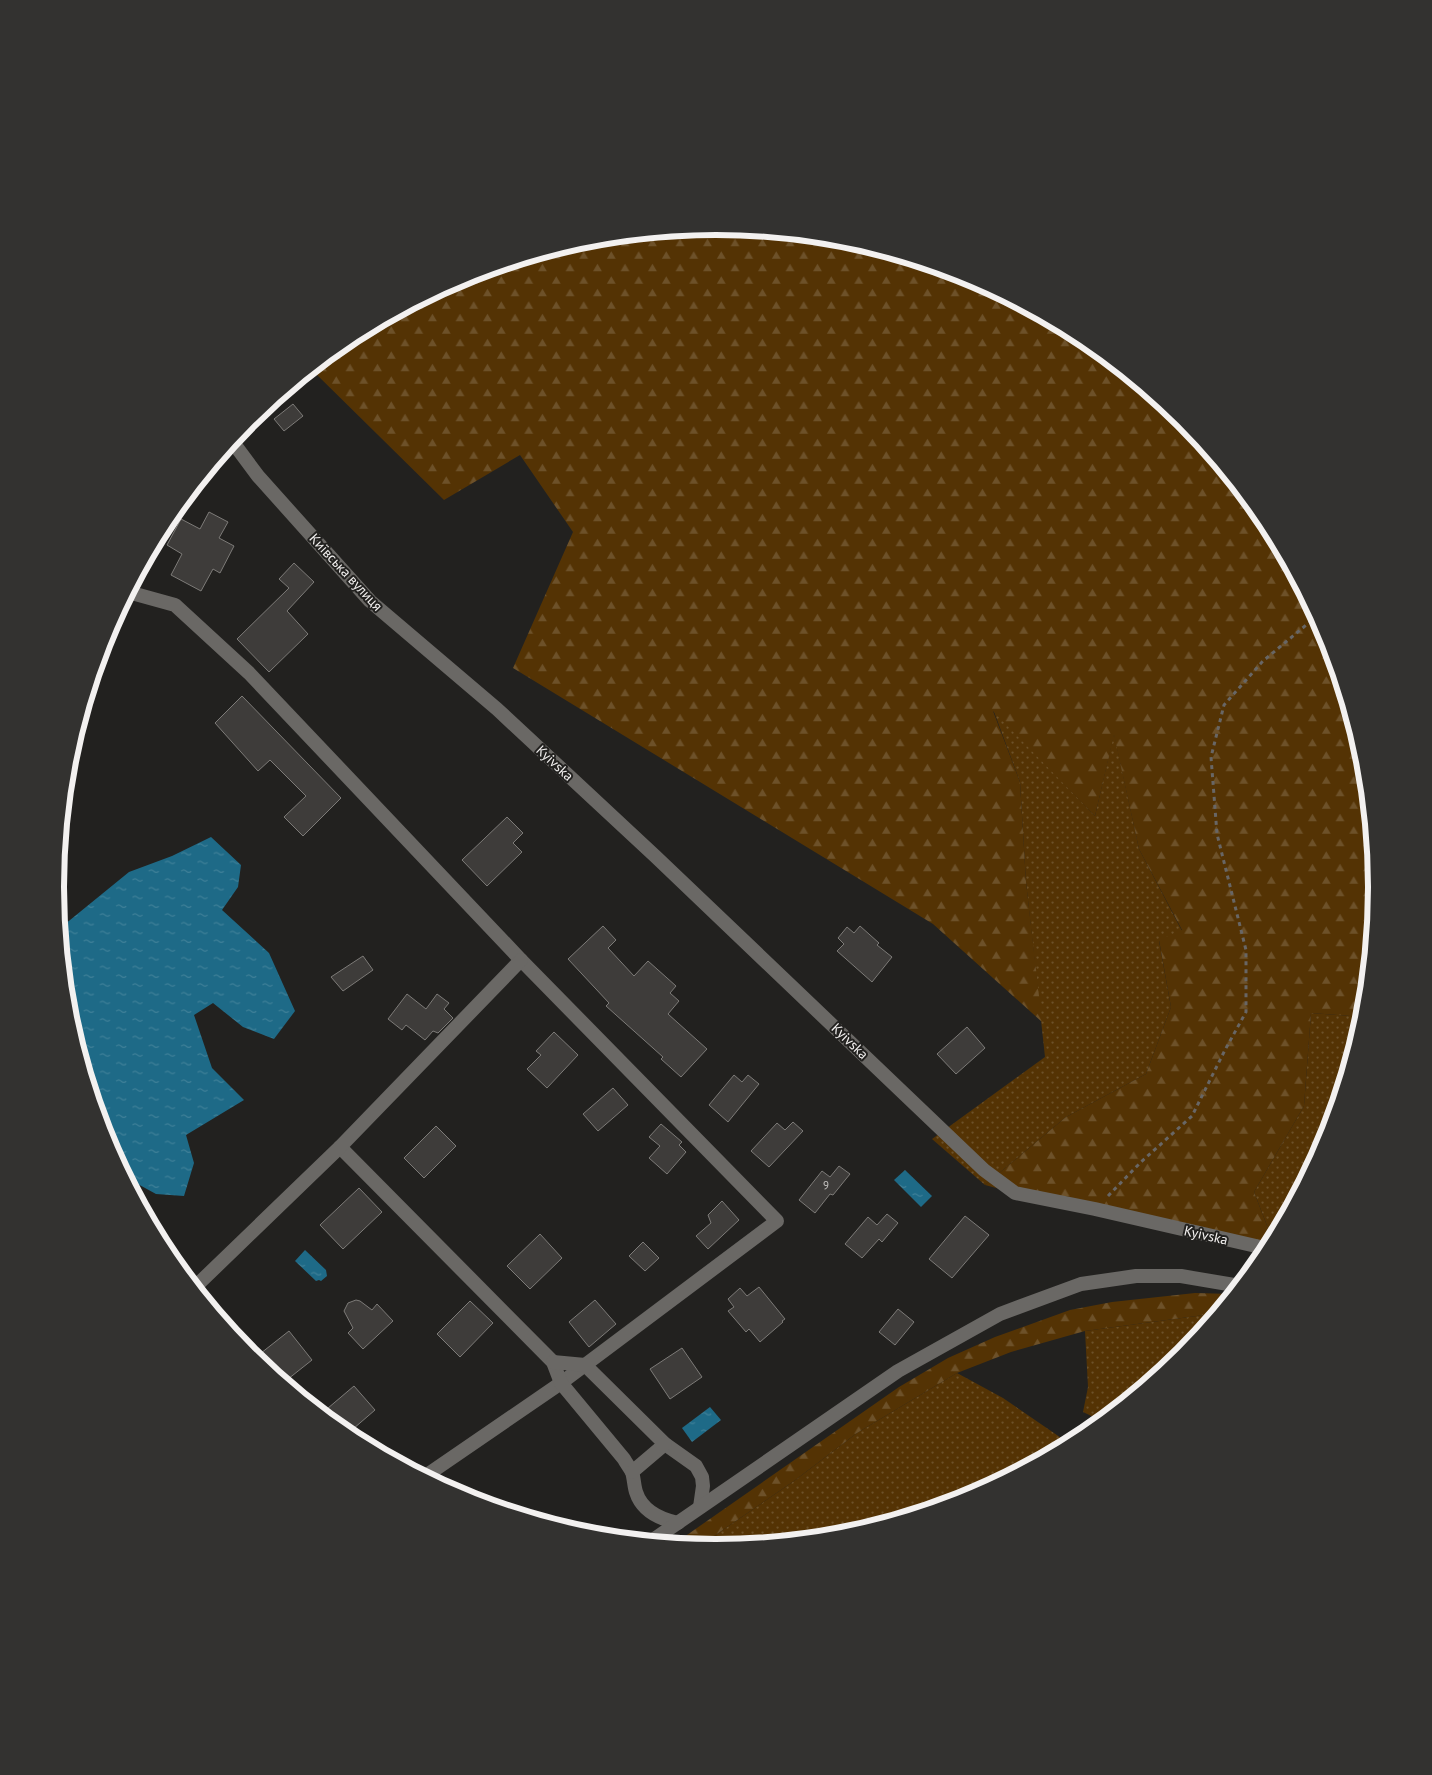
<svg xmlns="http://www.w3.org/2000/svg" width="1432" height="1775" font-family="'PT Sans',sans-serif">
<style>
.grass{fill:url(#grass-dots)}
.forest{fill:url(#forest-firs)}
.water{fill:url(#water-ripples)}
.building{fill:#3e3c3a;stroke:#7d7b78}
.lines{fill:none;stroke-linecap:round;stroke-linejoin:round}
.path{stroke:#686665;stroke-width:3;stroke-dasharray:4 4;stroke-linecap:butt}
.minor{stroke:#6a6865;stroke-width:14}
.secondary{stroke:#6a6865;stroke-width:14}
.labels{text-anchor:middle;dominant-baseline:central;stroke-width:4;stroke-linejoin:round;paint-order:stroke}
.number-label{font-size:11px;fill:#c6c4c2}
.street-label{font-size:14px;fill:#f3f1f0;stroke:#22211f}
.rim{fill:none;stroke:#f3f1f0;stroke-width:6}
</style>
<defs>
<pattern id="grass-dots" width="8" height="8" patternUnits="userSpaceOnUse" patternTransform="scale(1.25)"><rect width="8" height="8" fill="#543304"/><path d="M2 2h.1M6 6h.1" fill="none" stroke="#6d5129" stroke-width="1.8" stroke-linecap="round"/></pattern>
<pattern id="forest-firs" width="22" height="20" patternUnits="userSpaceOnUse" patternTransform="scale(1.25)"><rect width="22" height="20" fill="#543304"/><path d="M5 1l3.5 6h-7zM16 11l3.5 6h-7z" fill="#6d5129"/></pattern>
<pattern id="water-ripples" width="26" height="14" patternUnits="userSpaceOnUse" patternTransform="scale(1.25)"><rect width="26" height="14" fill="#1e6a87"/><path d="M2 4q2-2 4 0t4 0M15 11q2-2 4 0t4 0" fill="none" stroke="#3f8098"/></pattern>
</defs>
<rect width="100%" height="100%" fill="#22211f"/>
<g class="grass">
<polygon points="993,709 1095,816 1114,733 1139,849 1182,931 1159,941 1171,1007 1146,1074 1066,1117 985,1185 932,1139 1045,1057 1026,882 1020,782"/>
<polygon points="1311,1013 1364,1017 1327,1141 1273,1241 1254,1192 1304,1106"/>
<polygon points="1204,1315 1215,1317 1183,1355 1102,1421 1083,1412 1088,1387 1085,1331"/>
<polygon points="957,1373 1003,1398 1070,1444 969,1498 845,1536 716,1548 698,1547 794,1481 857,1433"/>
</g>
<g class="forest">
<polygon points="716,227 845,239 969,277 1083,338 1184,420 1266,521 1327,635 1364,759 1377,888 1364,1017 1311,1013 1304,1106 1254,1192 1273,1241 1271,1245 1015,1193 985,1185 1066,1117 1146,1074 1171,1007 1159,940 1182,930 1139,849 1114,735 1095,816 993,711 1020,782 1026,882 1042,1022 933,924 513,668 573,532 520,455 444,500 311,369 349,338 463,277 587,239"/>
<polygon points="1195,1293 1233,1294 1215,1317 1204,1315 1085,1331 1011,1352 957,1373 857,1433 794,1481 698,1547 674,1544 899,1387 948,1358 995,1337 1070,1310 1112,1302"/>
</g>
<g class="water">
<polygon points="211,837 241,865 238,887 222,910 269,953 295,1011 274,1039 243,1027 213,1003 194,1015 212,1068 244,1100 186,1135 194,1163 184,1196 156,1194 125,1177 105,1140 68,1016 59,929 129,872 172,856"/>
<polygon points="905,1170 932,1196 921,1207 894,1180"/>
<polygon points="305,1250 326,1270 327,1276 321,1281 319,1280 316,1281 295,1261"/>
<polygon points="710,1407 721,1420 692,1442 682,1428"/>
</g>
<g class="building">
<polygon points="293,404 303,416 284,431 274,419"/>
<polygon points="209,512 228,522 219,538 234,546 220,573 213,569 201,591 171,575 182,554 167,545 181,519 200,529"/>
<polygon points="294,563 314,582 287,611 308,634 269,672 237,639 289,588 279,579"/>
<polygon points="242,696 341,798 303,836 284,817 306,796 270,760 258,771 215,723"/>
<polygon points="507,817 523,833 513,843 522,852 487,886 462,860"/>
<polygon points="603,926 616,940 608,948 634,976 648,961 676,986 670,993 679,1001 668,1014 707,1049 681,1077 661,1059 663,1057 606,1006 609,1003 568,959"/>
<polygon points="860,926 879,943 877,945 892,957 872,982 837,951 844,944 838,938 847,927 854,933"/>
<polygon points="363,956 373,970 343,991 331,977"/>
<polygon points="407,994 426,1009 437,994 449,1003 444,1009 453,1018 438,1033 433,1031 425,1040 406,1025 402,1030 388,1019"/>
<polygon points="967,1027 985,1048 956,1074 937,1054"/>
<polygon points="554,1032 578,1055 547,1088 527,1069 541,1055 536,1051"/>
<polygon points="734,1075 742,1082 748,1075 759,1084 728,1122 709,1105"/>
<polygon points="613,1088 628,1105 598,1131 583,1114"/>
<polygon points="793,1122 803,1131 769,1167 751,1151 777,1123 785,1130"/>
<polygon points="661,1124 682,1142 679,1145 686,1152 667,1174 649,1158 660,1146 649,1137"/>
<polygon points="436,1126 456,1146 424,1178 404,1158"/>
<polygon points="839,1166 850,1174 833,1195 830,1194 815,1213 799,1200 822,1171 830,1177"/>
<polygon points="359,1188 382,1212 343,1249 320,1225"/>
<polygon points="722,1201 739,1220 708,1249 696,1236 711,1223 708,1215"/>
<polygon points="887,1214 898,1223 882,1242 879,1239 862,1258 845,1244 868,1217 877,1225"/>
<polygon points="965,1216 989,1235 952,1278 929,1259"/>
<polygon points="540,1234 562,1258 530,1289 507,1266"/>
<polygon points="643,1242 659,1258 645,1271 629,1256"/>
<polygon points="759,1287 785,1319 782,1321 783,1322 760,1342 749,1329 746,1332 728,1311 734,1307 728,1299 740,1288 747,1296"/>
<polygon points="356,1300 360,1301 372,1310 377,1304 393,1321 363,1349 348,1333 353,1328 344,1311 348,1303"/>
<polygon points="595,1300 616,1324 589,1347 569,1322"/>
<polygon points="470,1301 493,1323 460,1357 437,1334"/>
<polygon points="898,1309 914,1322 895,1345 879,1332"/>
<polygon points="289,1331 312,1360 283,1383 264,1368 256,1357"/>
<polygon points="682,1348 702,1377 670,1399 650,1369"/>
<polygon points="354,1386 375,1410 346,1435 321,1414"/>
</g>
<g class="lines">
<polyline class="path" points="1108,1196 1141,1162 1192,1116 1225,1050 1246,1012 1246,950 1217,834 1211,757 1224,705 1263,661 1317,616"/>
<g class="minor">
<polyline points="232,441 258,476 370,601 497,709 655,856 984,1170 1015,1193 1095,1209 1269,1249"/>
<polyline points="128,592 175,605 249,673 521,960 777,1221 561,1383 424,1477"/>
<path d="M340,1147L553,1362L561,1383L624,1459C626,1463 630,1468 632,1472C634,1478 634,1486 636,1492C642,1511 659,1519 678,1523"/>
<polyline points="194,1288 340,1147 521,960"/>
<polyline points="553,1362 585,1365 665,1444 696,1466 702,1477 703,1486 700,1507"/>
<polyline points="632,1472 665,1444"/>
</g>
<polyline class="secondary" points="650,1542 898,1371 1000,1314 1081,1284 1136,1276 1181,1276 1240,1286"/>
</g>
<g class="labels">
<g class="number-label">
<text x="826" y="1185">9</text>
</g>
<g class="street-label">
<text transform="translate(346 572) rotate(47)">Київська вулиця</text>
<text transform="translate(555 763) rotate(43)">Kyivska</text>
<text transform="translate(850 1041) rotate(44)">Kyivska</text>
<text transform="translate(1206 1235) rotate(13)">Kyivska</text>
</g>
</g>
<path d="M0 0H1432V1775H0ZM64 887a652 652 0 1 1 1304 0a652 652 0 1 1-1304 0Z" fill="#333230" fill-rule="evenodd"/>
<path class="rim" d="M64 887a652 652 0 1 1 1304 0a652 652 0 1 1-1304 0Z"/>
</svg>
